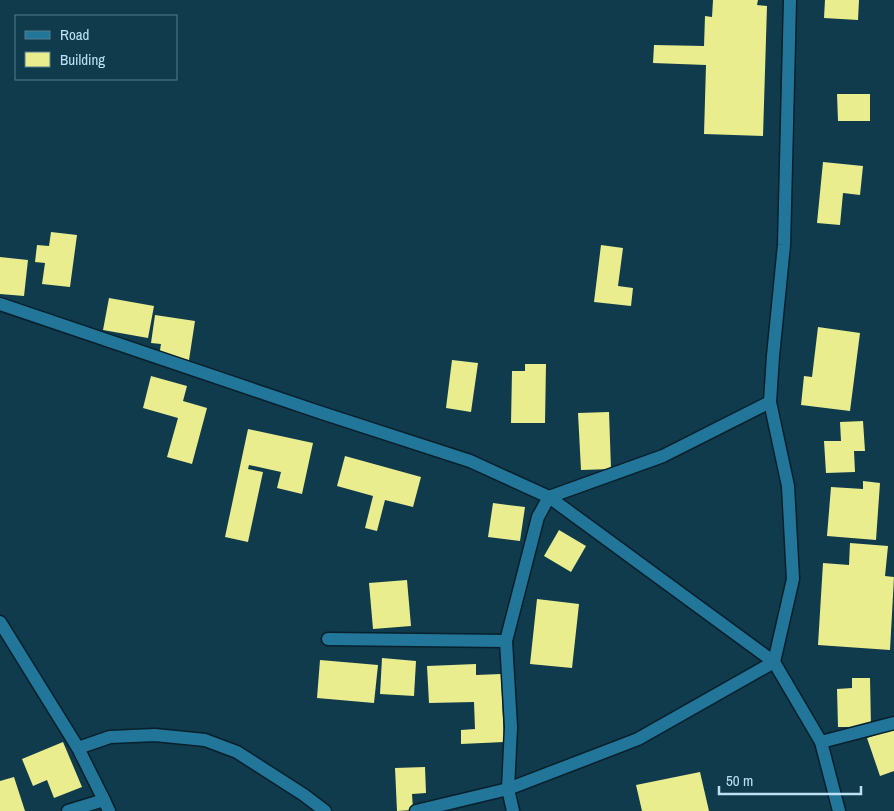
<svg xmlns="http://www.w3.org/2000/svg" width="894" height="811" font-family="'Archivo Narrow',sans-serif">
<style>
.building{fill:#eaed8e}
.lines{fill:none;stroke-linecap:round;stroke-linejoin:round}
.minor-casing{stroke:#07202c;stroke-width:15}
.minor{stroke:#227699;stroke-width:12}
</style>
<rect width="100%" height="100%" fill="#0f3b4d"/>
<g class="building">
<polygon points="713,0 758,0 757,5 767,6 763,136 704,134 706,65 653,63 654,45 704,46 705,16 712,17"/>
<polygon points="825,0 859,0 858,20 824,18"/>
<polygon points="837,94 870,94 870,121 838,121"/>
<polygon points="823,162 863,166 860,195 843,193 840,225 817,223"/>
<polygon points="51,232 77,235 70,287 42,284 45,263 35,262 37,245 49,246"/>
<polygon points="601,245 623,248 618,286 633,288 631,306 594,302"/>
<polygon points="0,257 28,260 24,296 0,294"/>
<polygon points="109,298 154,306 148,338 103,330"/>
<polygon points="155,315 195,321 189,360 159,356 161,344 151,343"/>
<polygon points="818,327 860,333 850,411 801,405 804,376 812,377"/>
<polygon points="452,360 478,363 471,412 446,408"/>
<polygon points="525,364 546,364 545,423 511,423 512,371 525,371"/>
<polygon points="151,376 187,386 183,401 207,408 192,464 167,457 178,418 143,408"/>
<polygon points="609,412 611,469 581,470 578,413"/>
<polygon points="863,421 865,451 854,451 855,472 826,473 824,441 841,441 840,422"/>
<polygon points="248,429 313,443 302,494 277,488 281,472 249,465 248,469 263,472 248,542 225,537"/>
<polygon points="345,456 421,477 413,507 385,500 377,531 365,528 373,496 337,486"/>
<polygon points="863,481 880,483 876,540 827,536 831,487 863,489"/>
<polygon points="493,503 525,507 520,541 488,537"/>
<polygon points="559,530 586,546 571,572 544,556"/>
<polygon points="850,543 888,546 885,576 894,577 890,650 818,645 823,563 849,565"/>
<polygon points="407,580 411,626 373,629 369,583"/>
<polygon points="537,599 579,604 572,668 530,664"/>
<polygon points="382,658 416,661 414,696 380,694"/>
<polygon points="320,660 378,665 374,703 317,698"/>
<polygon points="476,664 476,675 501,674 504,742 461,744 461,730 475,729 474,702 429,703 427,666"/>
<polygon points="852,678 870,678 871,727 838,727 837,689 852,688"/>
<polygon points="894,729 894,771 880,776 867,738"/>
<polygon points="63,742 82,787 54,798 47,780 33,786 22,759"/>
<polygon points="425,767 426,793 412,794 413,810 397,811 395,768"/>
<polygon points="700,772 709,811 642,811 636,785"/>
<polygon points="14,777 25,811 0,811 0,781"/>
</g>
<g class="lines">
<g class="minor-casing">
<g id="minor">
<polyline points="0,304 322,413 470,461 549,497 774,662 821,742 839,811"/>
<polyline points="0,622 78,748 104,800 109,811"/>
<polyline points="328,639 506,641"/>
<polyline points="821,742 894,723"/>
<polyline points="78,748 110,737 155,735 205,740 237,752 304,795 325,811"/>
<polyline points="68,811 104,800"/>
<polyline points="416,811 508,789 638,739 774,662 793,579 788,486 770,402 773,356 784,245 790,0"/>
<polyline points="513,811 508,789 511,727 506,641 538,517 549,497 663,456 770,402"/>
</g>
</g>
<use href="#minor" class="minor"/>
</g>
<rect x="15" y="15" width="162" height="65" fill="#0f3b4d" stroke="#547d90"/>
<rect x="25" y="31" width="25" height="8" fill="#227699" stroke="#547d90"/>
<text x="60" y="40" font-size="15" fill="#bce1f4">Road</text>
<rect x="25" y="52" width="25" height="15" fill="#eaed8e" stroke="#547d90"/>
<text x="60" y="65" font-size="15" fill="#bce1f4">Building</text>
<path d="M719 786v8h142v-8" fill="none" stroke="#bce1f4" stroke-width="2.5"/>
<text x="726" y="786" font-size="15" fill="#bce1f4" stroke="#0f3b4d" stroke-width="4" paint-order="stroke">50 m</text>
</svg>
